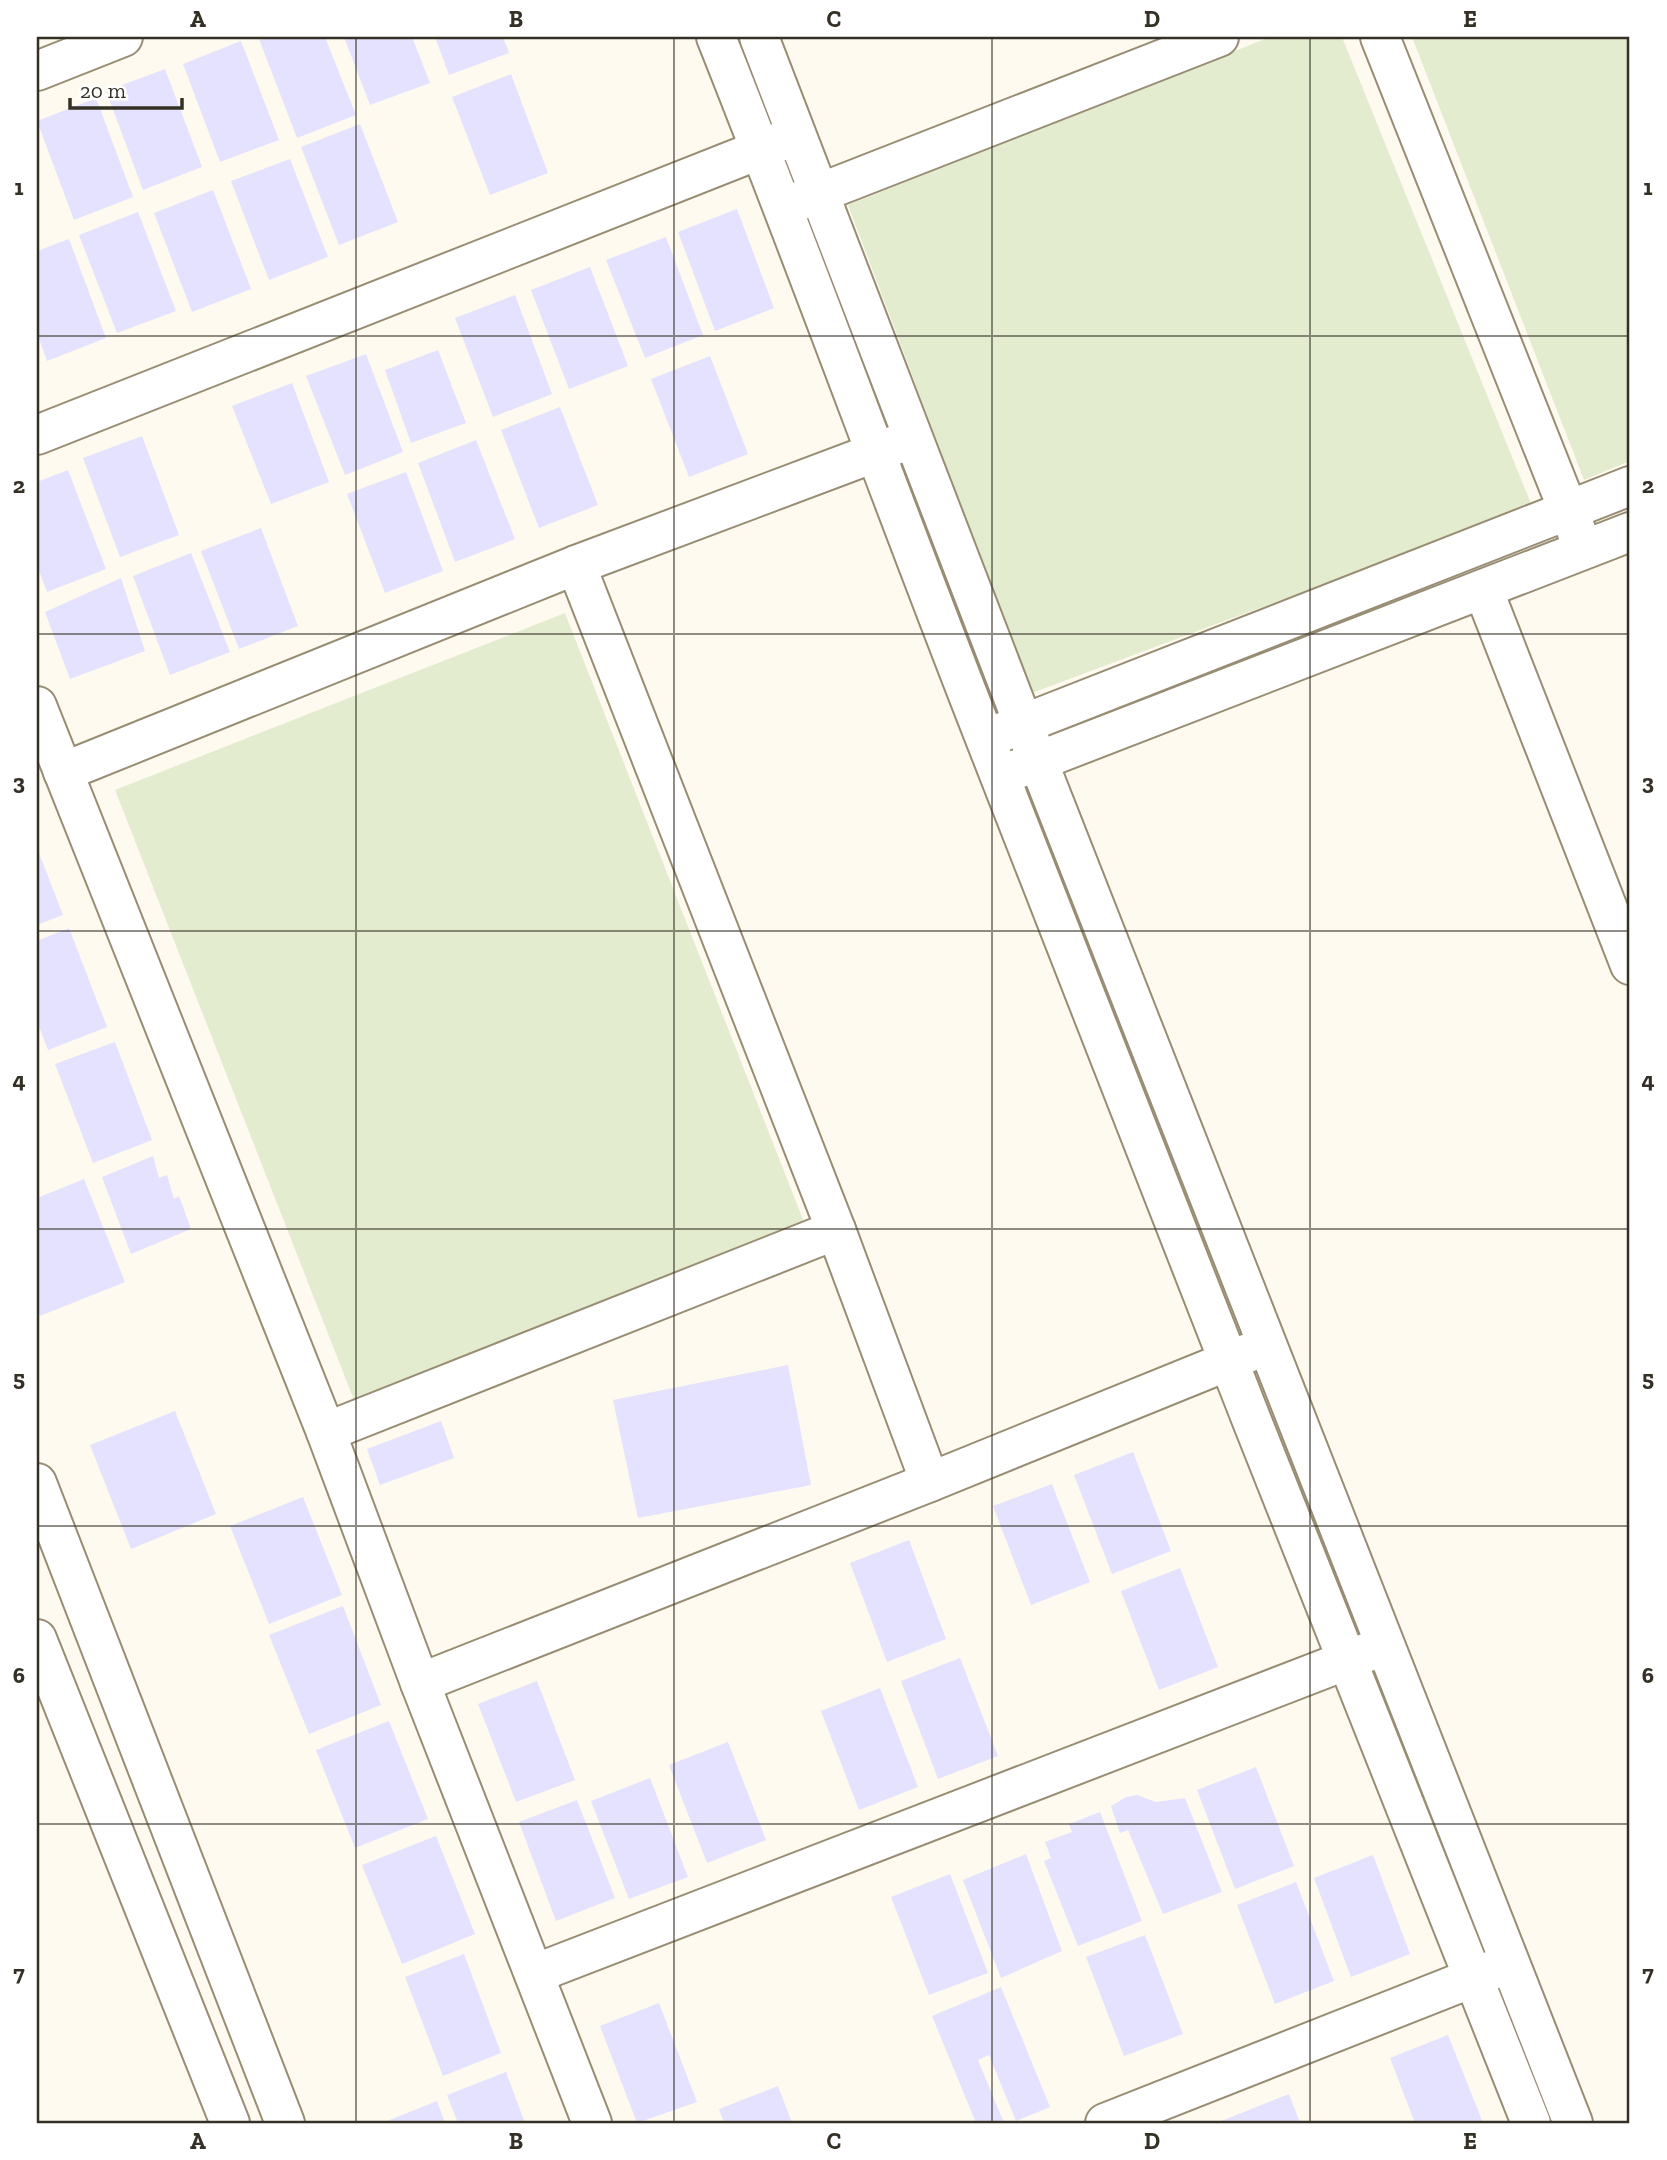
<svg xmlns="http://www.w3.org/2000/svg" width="1667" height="2160" font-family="'Zilla Slab',serif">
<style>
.green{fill:#e4ecd0}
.building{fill:#e4e2fe}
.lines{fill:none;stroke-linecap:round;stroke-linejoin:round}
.minor-casing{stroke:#988d74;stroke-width:42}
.minor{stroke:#fff;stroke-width:38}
.grid{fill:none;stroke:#343026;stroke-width:2;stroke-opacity:0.55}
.neatline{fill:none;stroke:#343026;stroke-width:2.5}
.grid-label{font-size:23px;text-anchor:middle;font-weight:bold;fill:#343026}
</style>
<rect width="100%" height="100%" fill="#fffaef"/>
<g class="green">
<polygon points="1270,37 1342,37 1532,506 1032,693 848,205"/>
<polygon points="1412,37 1630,37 1630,461 1584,480"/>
<polygon points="565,613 804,1222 354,1400 115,790"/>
</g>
<g class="building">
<polygon points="265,37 325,37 356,115 297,138 259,39"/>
<polygon points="344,37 412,37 430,83 370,105"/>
<polygon points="435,37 503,37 509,53 449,75"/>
<polygon points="241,41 279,140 220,162 183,64"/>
<polygon points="165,69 202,167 143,190 106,91"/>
<polygon points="511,74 548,173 490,195 452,97"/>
<polygon points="96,98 133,197 74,220 37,121"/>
<polygon points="360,124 398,222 339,245 301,147"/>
<polygon points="290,159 328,257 269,280 231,181"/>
<polygon points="213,190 251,289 192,312 154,213"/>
<polygon points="737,209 774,308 715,331 678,232"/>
<polygon points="138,212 176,311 117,333 79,235"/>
<polygon points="666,237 703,335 645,358 606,260"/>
<polygon points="69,239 106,338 47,361 37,333 37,251"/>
<polygon points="590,267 628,366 569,389 531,290"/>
<polygon points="515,295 552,394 493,417 455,318"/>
<polygon points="438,350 466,423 411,443 385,370"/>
<polygon points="366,354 403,452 345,475 306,376"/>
<polygon points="710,356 748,454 689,477 651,379"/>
<polygon points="292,383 329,482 271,504 232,406"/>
<polygon points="560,407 598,505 539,528 501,430"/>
<polygon points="142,436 179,535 120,557 83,458"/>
<polygon points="476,440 515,539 455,562 418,463"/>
<polygon points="68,470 106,569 47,592 37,565 37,482"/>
<polygon points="406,472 443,571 385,593 347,494"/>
<polygon points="261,528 298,626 239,649 201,551"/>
<polygon points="191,553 230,652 170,675 133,576"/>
<polygon points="121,578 145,651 70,679 45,612"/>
<polygon points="37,848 63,915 37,925"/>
<polygon points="69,928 107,1027 48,1050 37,1021 37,941"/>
<polygon points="115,1042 152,1140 93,1163 55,1064"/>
<polygon points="153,1156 159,1178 167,1175 174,1199 179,1196 191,1229 131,1254 102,1177"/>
<polygon points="84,1179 125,1282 40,1316 37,1308 37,1198"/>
<polygon points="788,1365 811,1485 638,1518 613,1400"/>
<polygon points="175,1411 216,1514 131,1549 90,1445"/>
<polygon points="441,1421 454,1458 380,1485 367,1449"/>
<polygon points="1133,1452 1171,1551 1112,1574 1074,1475"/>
<polygon points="1052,1484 1090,1582 1031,1605 993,1506"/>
<polygon points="303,1497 342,1595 269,1624 230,1526"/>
<polygon points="909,1540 946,1639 887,1662 850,1563"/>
<polygon points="1180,1568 1218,1667 1159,1690 1121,1591"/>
<polygon points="343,1606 381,1705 309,1734 269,1635"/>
<polygon points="960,1658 998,1756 938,1779 901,1681"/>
<polygon points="537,1681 575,1780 516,1802 478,1704"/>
<polygon points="880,1688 918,1787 859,1810 821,1711"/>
<polygon points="389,1721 428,1819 355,1848 316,1750"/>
<polygon points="728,1742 766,1840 707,1863 669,1765"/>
<polygon points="1256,1767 1294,1866 1235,1889 1197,1790"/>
<polygon points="650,1778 688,1877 629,1899 591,1801"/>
<polygon points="1137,1795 1156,1802 1185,1798 1222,1892 1163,1914 1128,1830 1120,1833 1111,1806 1126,1797"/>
<polygon points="577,1800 615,1898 556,1921 519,1822"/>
<polygon points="1100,1812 1142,1921 1078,1946 1044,1861 1051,1858 1045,1842 1072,1832 1069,1824"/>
<polygon points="436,1836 475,1934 402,1964 362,1865"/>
<polygon points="1026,1854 1062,1951 1001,1978 963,1880"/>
<polygon points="1373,1855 1410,1954 1351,1977 1314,1878"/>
<polygon points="950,1874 988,1973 929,1995 891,1897"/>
<polygon points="1296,1882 1334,1981 1275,2004 1237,1905"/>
<polygon points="1145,1935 1183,2034 1124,2056 1086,1957"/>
<polygon points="464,1954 501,2053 443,2076 405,1977"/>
<polygon points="1001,1987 1050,2107 1016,2121 989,2055 978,2060 1004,2123 976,2123 932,2016"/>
<polygon points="659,2003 697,2102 637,2123 600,2026"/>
<polygon points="1448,2035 1483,2123 1415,2123 1390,2058"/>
<polygon points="506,2072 525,2123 458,2123 447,2095"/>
<polygon points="778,2086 792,2123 724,2123 719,2109"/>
<polygon points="1289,2094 1300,2123 1216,2123"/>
<polygon points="437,2101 445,2123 382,2123"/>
</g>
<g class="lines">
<g class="minor-casing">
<g id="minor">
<path d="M716,37C809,270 894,507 986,741C1166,1202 1346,1664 1531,2123"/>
<polyline points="759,37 1023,723 1573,2123"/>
<polyline points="1380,37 1578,535"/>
<polyline points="37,71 123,37"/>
<polyline points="794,203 1219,37"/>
<polyline points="37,435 784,140"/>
<polyline points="576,565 898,444"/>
<polyline points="1483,589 1630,965"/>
<polyline points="37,706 326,1432 420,1683 592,2123"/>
<polyline points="1000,733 1630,486"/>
<polyline points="1015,770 1630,532"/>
<polyline points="63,772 576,565 836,1230 930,1482"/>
<polyline points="326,1432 836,1230"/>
<polyline points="37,1483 285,2123"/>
<polyline points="37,1639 230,2123"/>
<polyline points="420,1683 930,1482 1253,1351"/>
<polyline points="534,1974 1368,1652"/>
<polyline points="1105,2123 1495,1969"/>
</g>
</g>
<use href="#minor" class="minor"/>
</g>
<path class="grid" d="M356,37V2123M674,37V2123M992,37V2123M1310,37V2123M37,336H1630M37,634H1630M37,931H1630M37,1229H1630M37,1526H1630M37,1824H1630"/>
<rect width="1667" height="2160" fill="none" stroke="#ffffff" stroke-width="77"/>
<path d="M70 98v10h112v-10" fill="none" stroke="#343026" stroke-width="3.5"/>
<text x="80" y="98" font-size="21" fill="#343026" stroke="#ffffff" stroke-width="5" paint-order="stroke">20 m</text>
<rect x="38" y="38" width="1590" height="2084" class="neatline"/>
<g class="grid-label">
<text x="198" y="27">A</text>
<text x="516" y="27">B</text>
<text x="834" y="27">C</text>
<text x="1152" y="27">D</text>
<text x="1470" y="27">E</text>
<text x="19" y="195">1</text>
<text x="1648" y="195">1</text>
<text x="19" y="493">2</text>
<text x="1648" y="493">2</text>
<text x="19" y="790">3</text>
<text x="1648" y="790">3</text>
<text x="19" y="1088">4</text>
<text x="1648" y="1088">4</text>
<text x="19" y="1386">5</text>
<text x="1648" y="1386">5</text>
<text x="19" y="1683">6</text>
<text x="1648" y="1683">6</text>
<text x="19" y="1981">7</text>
<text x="1648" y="1981">7</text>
<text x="198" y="2149">A</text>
<text x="516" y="2149">B</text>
<text x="834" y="2149">C</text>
<text x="1152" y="2149">D</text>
<text x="1470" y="2149">E</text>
</g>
</svg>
